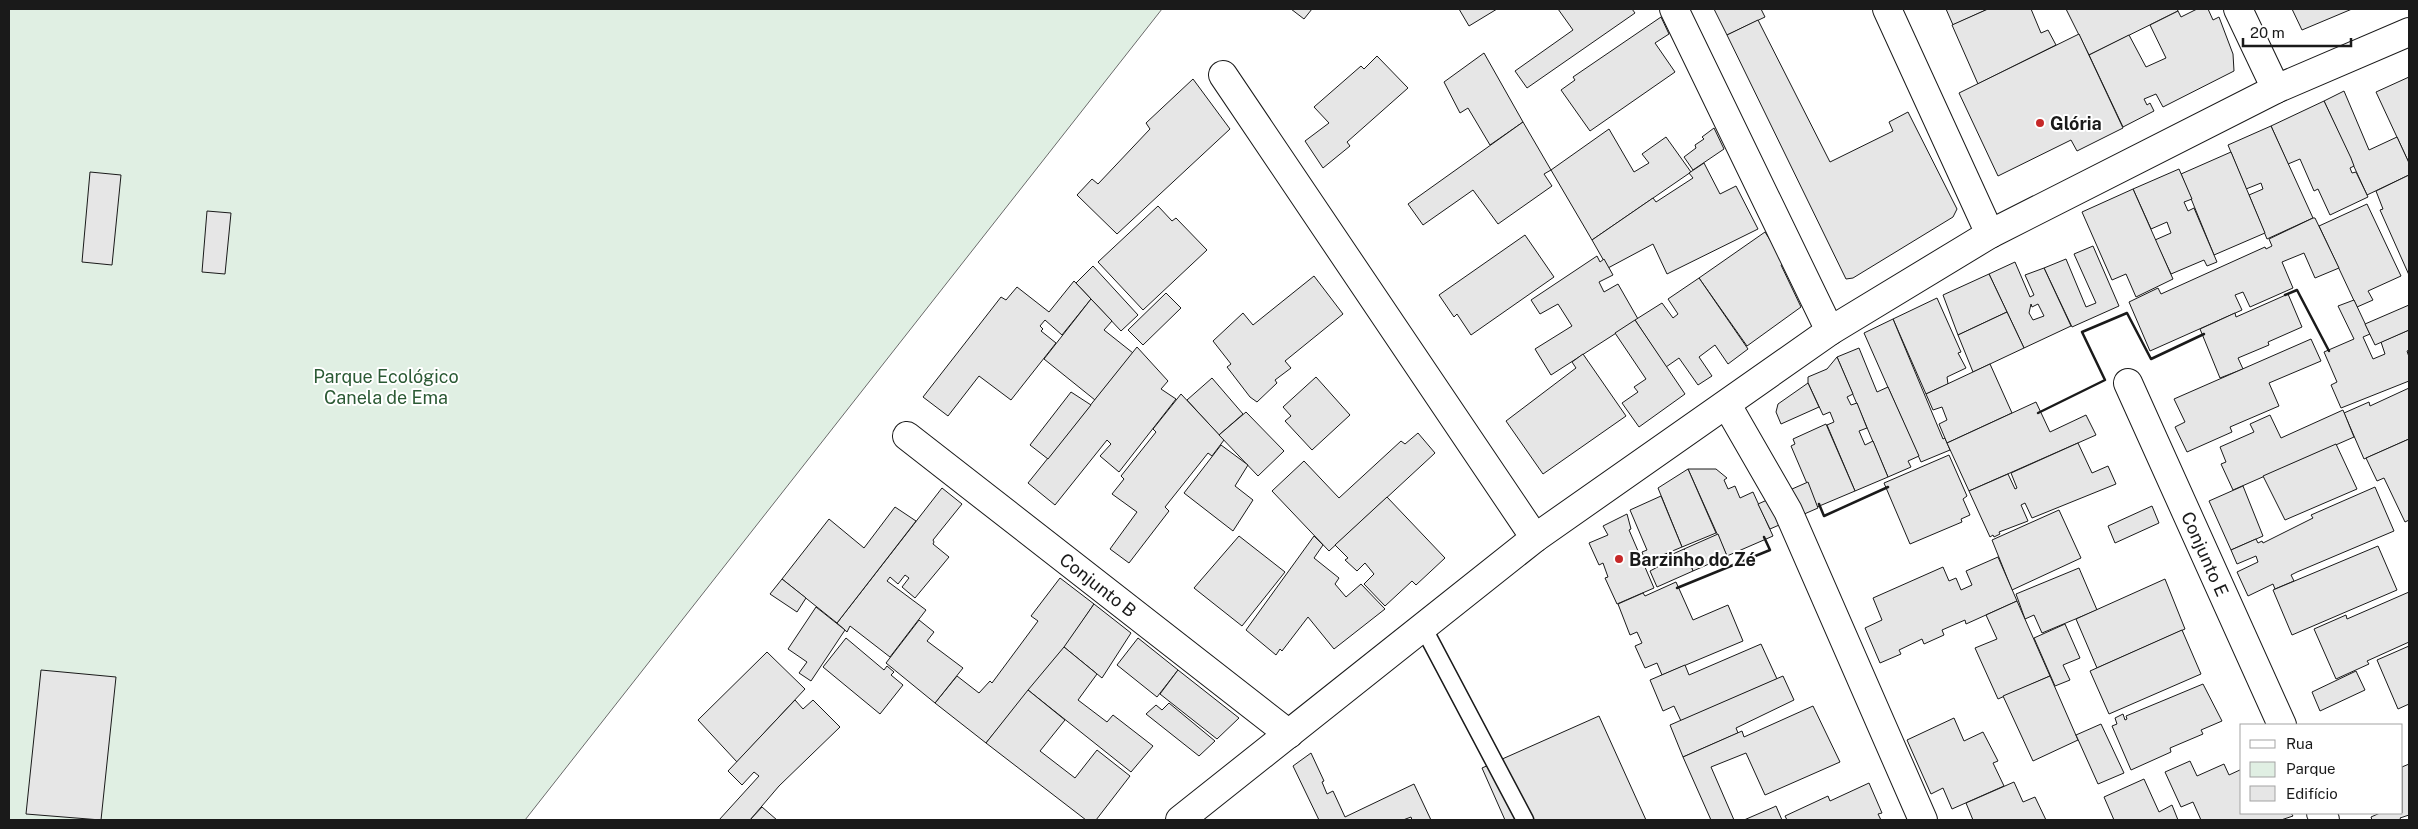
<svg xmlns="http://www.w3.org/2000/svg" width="2418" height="829" font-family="'Public Sans',sans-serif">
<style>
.green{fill:#e0efe3;stroke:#6a6a6a}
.building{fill:#e6e6e6;stroke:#1a1a1a;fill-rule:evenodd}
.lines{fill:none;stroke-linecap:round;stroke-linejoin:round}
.lane-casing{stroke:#1a1a1a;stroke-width:19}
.street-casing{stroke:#1a1a1a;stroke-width:30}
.secondary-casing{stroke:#1a1a1a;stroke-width:30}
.lane{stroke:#fff;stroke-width:16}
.street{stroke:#fff;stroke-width:28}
.secondary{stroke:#fff;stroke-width:28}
.wall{stroke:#1a1a1a;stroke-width:2.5}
.poi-dot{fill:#c62828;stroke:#fff;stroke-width:2}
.labels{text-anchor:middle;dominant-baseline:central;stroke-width:4;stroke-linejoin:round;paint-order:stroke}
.poi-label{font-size:18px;font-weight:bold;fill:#1a1a1a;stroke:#fff;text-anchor:start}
.park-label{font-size:18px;fill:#2b5a34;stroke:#fff}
.street-label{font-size:18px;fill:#1a1a1a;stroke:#fff}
</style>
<rect width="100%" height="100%" fill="#fff"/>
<polygon class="green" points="9,9 1162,9 525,820 9,820"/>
<g class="building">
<polygon points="1291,9 1312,9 1304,19"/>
<polygon points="1459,9 1497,9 1469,26"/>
<polygon points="1558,9 1632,9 1635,13 1527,88 1515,71 1573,30"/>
<polygon points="1714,9 1761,9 1765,17 1727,35"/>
<polygon points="1946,9 1988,9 1953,25"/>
<polygon points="1988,9 2031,9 2041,33 2048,30 2056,45 1978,84 1952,25"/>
<polygon points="2066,9 2177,9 2178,11 2089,55"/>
<polygon points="2197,9 2208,9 2213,20 2219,17 2233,54 2234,71 2163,107 2156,94 2144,99 2147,105 2150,103 2154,111 2123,127 2089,55 2129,35 2146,67 2166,58 2150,25 2178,11 2181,17"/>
<polygon points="2292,9 2352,9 2302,30"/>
<polygon points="1661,17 1669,34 1655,43 1675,72 1590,131 1561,90 1575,80 1573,77"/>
<polygon points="1758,20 1830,162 1893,131 1889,122 1908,112 1957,209 1953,217 1853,278 1846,279 1727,35"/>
<polygon points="2079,34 2123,128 2077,151 2071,140 1998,176 1959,93"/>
<polygon points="1484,53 1523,122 1490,145 1468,108 1460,113 1444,82"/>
<polygon points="1377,56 1408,88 1347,142 1350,146 1323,168 1305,141 1329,123 1314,107 1361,66 1364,69"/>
<polygon points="2409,77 2409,163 2376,92"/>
<polygon points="1193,79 1230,129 1117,234 1077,195 1092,179 1098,184 1150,129 1146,123"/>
<polygon points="2344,91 2369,150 2397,137 2409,163 2409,175 2367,195 2324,101"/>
<polygon points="2324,101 2351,158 2354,166 2350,168 2352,173 2356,172 2368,197 2330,215 2318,189 2314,191 2300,159 2288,164 2271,126"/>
<polygon points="1523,122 1551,170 1544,174 1552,186 1498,224 1473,190 1423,225 1408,204"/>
<polygon points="2271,126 2313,218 2267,239 2249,195 2263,189 2261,183 2246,189 2228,145"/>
<polygon points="1714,128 1724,149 1693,170 1684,157 1696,148 1695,145 1704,139 1702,137"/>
<polygon points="1609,129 1634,172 1649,163 1642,154 1666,137 1691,172 1592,240 1551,170"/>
<polygon points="2231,152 2265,233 2214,255 2181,174"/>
<polygon points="1704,163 1720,194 1736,186 1758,229 1667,274 1653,244 1608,268 1592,240 1653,198 1656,202 1693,178 1689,173"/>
<polygon points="2179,169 2192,199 2184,202 2188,211 2194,208 2217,262 2207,266 2204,260 2171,274 2155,240 2171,233 2167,222 2151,229 2133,189"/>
<polygon points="90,172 121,175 112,265 82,262"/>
<polygon points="2409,175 2409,275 2380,210 2383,209 2376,191"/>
<polygon points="2133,189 2173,279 2136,297 2126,274 2112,280 2082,212"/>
<polygon points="2367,204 2401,276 2368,291 2373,300 2357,307 2319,226"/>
<polygon points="1158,206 1172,221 1176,218 1207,250 1143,310 1098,262"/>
<polygon points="207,211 231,213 225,274 202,272"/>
<polygon points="2313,218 2315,218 2339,268 2315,278 2304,253 2282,262 2293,288 2250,307 2243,292 2235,295 2242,310 2150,351 2129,302 2158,288 2161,294 2265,247 2266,249 2272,246 2269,239"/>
<polygon points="1765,232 1784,262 1781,265 1801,307 1747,346 1699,278"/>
<polygon points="1525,235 1554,277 1471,335 1457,314 1454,317 1439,295"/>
<polygon points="2093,246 2119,306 2072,327 2044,268 2066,259 2086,307 2096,303 2074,254"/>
<polygon points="1597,256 1600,262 1604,259 1613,275 1599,282 1604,292 1618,284 1638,319 1551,375 1535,349 1572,326 1558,304 1540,314 1531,300"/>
<path d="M2015,262L2030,297L2034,295L2025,275L2044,268L2071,326L2024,348L1989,274ZM2031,304L2032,307L2038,304L2044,316L2033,320L2029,313Z"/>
<polygon points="1093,266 1138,315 1121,331 1076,283"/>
<polygon points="1989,274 2007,312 1958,335 1943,295"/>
<polygon points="1314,276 1343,314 1285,361 1291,368 1275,380 1277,383 1257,402 1250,397 1227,367 1231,364 1213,341 1243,313 1253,325"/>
<polygon points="1699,278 1748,349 1728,364 1715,345 1699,357 1712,376 1698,385 1679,358 1666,367 1635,320 1662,303 1673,318 1678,314 1668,299"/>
<polygon points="1074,281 1091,299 1062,335 1045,320 1040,326 1043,329 1041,331 1056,343 1011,400 979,376 948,416 923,397 1001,297 1006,300 1017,287 1049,312"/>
<polygon points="1166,293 1181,308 1143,345 1128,330"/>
<polygon points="2288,294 2302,327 2268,342 2269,345 2238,358 2243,369 2220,378 2200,329 2235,313 2236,317"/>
<polygon points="1937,298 1961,352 1958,353 1966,368 1947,377 1948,384 1926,394 1893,319"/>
<polygon points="1091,299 1112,321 1104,330 1133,353 1095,400 1044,359"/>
<polygon points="2354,300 2370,334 2363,337 2373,359 2385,354 2381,342 2409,330 2409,350 2407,351 2409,357 2409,381 2341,408 2331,385 2337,382 2324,352 2354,339 2338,306"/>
<polygon points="2409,305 2409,330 2375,345 2365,324"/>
<polygon points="2007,312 2024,348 1973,372 1958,335"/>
<polygon points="1893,319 1943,439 1945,438 1950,450 1921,462 1864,333"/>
<polygon points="1635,320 1685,394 1639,427 1622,403 1638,392 1634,387 1646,379 1615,333"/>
<polygon points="2311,339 2321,361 2269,383 2279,406 2230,427 2232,432 2187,452 2175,427 2185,422 2174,399"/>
<polygon points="1137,347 1168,381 1161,389 1176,399 1119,472 1100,456 1111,444 1107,440 1055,505 1028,483"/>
<polygon points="1859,348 1877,392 1888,387 1919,456 1908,461 1911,467 1888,477 1837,357"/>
<polygon points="1583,354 1626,416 1543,474 1506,421 1576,368 1572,362"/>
<polygon points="1837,357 1853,394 1847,397 1851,405 1857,403 1867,428 1859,431 1865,445 1873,441 1888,477 1855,491 1827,425 1834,422 1830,412 1823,415 1808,383 1808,377 1827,369"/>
<polygon points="1990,364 2012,413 1947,443 1939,424 1947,420 1942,407 1933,410 1926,394"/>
<polygon points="1316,377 1350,415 1312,450 1285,421 1291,416 1283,407"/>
<polygon points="1212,378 1243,414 1219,435 1187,400"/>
<polygon points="1808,383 1819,407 1781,424 1776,412 1778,404"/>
<polygon points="2409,388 2409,439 2364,459 2344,413 2369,402 2370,406"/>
<polygon points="1071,392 1091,405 1048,459 1030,445"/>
<polygon points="1181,394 1224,440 1212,456 1208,453 1165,507 1169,511 1129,563 1110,549 1137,512 1112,494 1124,479 1121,476 1156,432 1153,429"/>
<polygon points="2036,402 2050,432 2086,415 2096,435 1969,491 1947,443"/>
<polygon points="2343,410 2354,437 2233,490 2221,464 2226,462 2220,447 2254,432 2250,424 2270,415 2281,438"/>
<polygon points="1246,412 1284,451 1258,476 1219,435"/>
<polygon points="1826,424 1855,491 1817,507 1791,446 1795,444 1793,439"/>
<polygon points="1418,433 1435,453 1329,551 1272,491 1304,461 1339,498 1401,441 1405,444"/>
<polygon points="2409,439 2409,520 2405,522 2384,478 2377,481 2366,458"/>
<polygon points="2078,443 2092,473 2108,466 2116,484 2032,518 2025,503 2021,505 2028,521 1999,532 2000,534 1994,537 1993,535 1990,537 1969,491 2008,474 2015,489 2017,488 2011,473"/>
<polygon points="2336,444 2357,489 2285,520 2263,476"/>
<polygon points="1221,445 1248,465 1235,486 1253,500 1233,531 1184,493"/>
<polygon points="1949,455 1967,496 1963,499 1970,515 1961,519 1962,522 1910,544 1884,483"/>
<polygon points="1688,469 1716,469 1727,478 1724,480 1728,489 1735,486 1740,498 1753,492 1773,536 1727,556"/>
<polygon points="1688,469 1716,533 1682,547 1658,488"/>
<polygon points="1808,482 1818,508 1770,529 1758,504"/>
<polygon points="2243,486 2263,536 2231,550 2209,501"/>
<polygon points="2375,487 2394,531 2297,572 2291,575 2294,581 2275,589 2273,584 2248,596 2237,572 2258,562 2256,556 2237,564 2231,550 2256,539 2258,543 2262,541 2263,543 2313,518 2311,515"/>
<polygon points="942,488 962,504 933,540 934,542 933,544 949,557 915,598 902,587 909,578 905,575 898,584 890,577 887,581 926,610 890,657 850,626 847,632 837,623"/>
<polygon points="1661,496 1682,547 1646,562 1642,552 1647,550 1630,510"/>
<polygon points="1387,497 1445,558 1416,585 1412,581 1385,606 1364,584 1374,574 1365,563 1357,571 1345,560 1348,558 1335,545"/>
<polygon points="2152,506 2159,523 2115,543 2108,526"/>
<polygon points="895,507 916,521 837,623 782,579 829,519 864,548"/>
<polygon points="2059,510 2081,558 2012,590 1992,540"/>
<polygon points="1627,514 1631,529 1629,530 1654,588 1617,604 1605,578 1608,577 1603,563 1599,565 1589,543 1608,535 1603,526"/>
<polygon points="1718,534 1727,556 1693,571 1684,549"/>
<polygon points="1239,536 1285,572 1242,626 1194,588"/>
<polygon points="1314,536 1323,545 1314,558 1339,578 1335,584 1346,597 1361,584 1385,609 1334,649 1308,617 1282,651 1280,649 1276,655 1246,630"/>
<polygon points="2378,546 2397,590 2292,635 2273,590"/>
<polygon points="1684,549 1693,571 1657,587 1650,571 1669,561 1666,557"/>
<polygon points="1998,557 2017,601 1966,624 1965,620 1942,630 1944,635 1924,644 1922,639 1899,650 1901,654 1880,663 1865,628 1882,620 1873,598 1943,567 1949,581 1956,578 1961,590 1972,585 1966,571"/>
<polygon points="2079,568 2097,610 2042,633 2034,615 2025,619 2016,594"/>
<polygon points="1060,578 1094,604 1067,644 986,743 935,703 957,676 979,693 990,681 992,683 1038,621 1031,616"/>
<polygon points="782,579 806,598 797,612 770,594"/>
<polygon points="2165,579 2185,629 2097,668 2076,619"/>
<polygon points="1676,582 1693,620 1728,605 1743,641 1662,675 1657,663 1645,668 1635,646 1642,643 1637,632 1630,635 1618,604 1643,593 1645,596"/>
<polygon points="2409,592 2409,642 2367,661 2369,664 2336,679 2314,629 2346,615 2347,619"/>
<polygon points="2017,601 2050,676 1998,699 1975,648 1997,639 1986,615"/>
<polygon points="1094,604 1131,633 1102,678 1064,647"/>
<polygon points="816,607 845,630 811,681 799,673 807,662 788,649"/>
<polygon points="919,620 934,632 927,641 963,668 935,703 886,663"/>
<polygon points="2065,624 2080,658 2063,665 2070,680 2055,686 2034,638"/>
<polygon points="2182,630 2201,674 2109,714 2090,671"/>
<polygon points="846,638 884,670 887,666 894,672 891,675 903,685 880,714 823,667"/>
<polygon points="1138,638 1178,670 1157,697 1117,665"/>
<polygon points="1761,644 1777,679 1681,721 1674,706 1663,711 1650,680 1685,665 1689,675"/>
<polygon points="2409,646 2409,704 2398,709 2377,660"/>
<polygon points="1064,647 1097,674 1078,700 1107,722 1113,715 1153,746 1131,772 1028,690"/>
<polygon points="767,652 805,689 737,762 698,720"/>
<polygon points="41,670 116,677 101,820 26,814"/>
<polygon points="1178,670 1239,718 1217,739 1160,694"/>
<polygon points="2356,671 2365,690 2320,711 2312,692"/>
<polygon points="1783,676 1794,700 1736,728 1738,733 1683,757 1670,725"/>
<polygon points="2050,676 2078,740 2033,761 2003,696"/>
<polygon points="2203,684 2222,721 2201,730 2203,734 2170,748 2171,752 2131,770 2112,726 2117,724 2115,718 2123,714 2125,720 2127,719 2126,716"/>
<polygon points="1028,690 1065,720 1040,751 1075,778 1097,750 1130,776 1096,820 1086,820 986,743"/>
<polygon points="795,700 803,709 813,700 840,727 779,786 750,820 719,820 759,776 754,772 742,785 728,771"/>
<polygon points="1169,703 1215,741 1199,756 1146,714 1156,705 1162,710"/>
<polygon points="1813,706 1840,762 1765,795 1746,753 1711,767 1734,820 1711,820 1683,757 1742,731 1744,737"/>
<polygon points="1599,716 1646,820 1505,820 1482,768"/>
<polygon points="1954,718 1964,741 1983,732 1998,761 1993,763 2004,786 1952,809 1943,788 1931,794 1907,740"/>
<polygon points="2101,724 2124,773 2098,784 2076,735"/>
<polygon points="1311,753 1324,781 1322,782 1327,794 1333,791 1345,817 1414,784 1431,820 1412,820 1411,817 1403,820 1319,820 1293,766"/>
<polygon points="2190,761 2197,776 2224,764 2229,775 2242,769 2242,813 2291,813 2293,816 2281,820 2201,820 2193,802 2181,807 2165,772"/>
<polygon points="2409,764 2409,815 2400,818 2401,820 2372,820 2371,817 2380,813 2402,813 2402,767"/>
<polygon points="2144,779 2159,812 2172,805 2178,820 2114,820 2104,797"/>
<polygon points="2014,782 2023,802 2035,797 2046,820 1973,820 1966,803"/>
<polygon points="1869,783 1882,813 1878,814 1881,820 1787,820 1785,816 1828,796 1830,801"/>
<polygon points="1776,806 1782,820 1744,820 1774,807"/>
<polygon points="762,807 777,820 750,820"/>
</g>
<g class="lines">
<g class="lane-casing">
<polyline id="lane" points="1423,627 1525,820"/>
</g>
<g class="street-casing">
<g id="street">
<polyline points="1674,9 1830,331"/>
<polyline points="1887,9 1990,234"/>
<polyline points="2238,9 2276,89"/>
<polyline points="1223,75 1535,538"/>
<polyline points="2128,383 2282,725"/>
<polyline points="1727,405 1788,511 1923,820"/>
<polyline points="907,436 1289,734"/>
<polyline points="2321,813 2325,820"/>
</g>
</g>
<g class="secondary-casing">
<polyline id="secondary" points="1180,820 1535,538 1830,331 1990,234 2276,89 2409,32"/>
</g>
<use href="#lane" class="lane"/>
<use href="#street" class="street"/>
<use href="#secondary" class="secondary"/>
<g class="wall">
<polyline points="2285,295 2297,290 2329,351"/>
<polyline points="2038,413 2105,380 2082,332 2127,313 2151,359 2204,334"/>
<polyline points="1819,504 1824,516 1888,487"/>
<polyline points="1677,588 1770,550 1764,537"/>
</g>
</g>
<g class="poi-dot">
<circle cx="2040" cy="123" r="5"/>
<circle cx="1619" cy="559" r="5"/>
</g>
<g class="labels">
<g class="poi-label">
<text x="2050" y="123">Glória</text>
<text x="1629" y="559">Barzinho do Zé</text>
</g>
<g class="park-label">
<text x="386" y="376">Parque Ecológico<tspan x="386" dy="21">Canela de Ema</tspan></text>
</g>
<g class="street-label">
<text transform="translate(2205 554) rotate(66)">Conjunto E</text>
<text transform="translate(1098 585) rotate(38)">Conjunto B</text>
</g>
</g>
<rect width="2418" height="829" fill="none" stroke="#1a1a1a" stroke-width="20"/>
<rect x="2240" y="724" width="162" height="90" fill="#ffffff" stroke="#a3a3a3"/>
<rect x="2250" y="740" width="25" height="8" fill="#ffffff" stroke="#a3a3a3"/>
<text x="2286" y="749" font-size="15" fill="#1a1a1a">Rua</text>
<rect x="2250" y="762" width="25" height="15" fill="#e0efe3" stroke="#a3a3a3"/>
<text x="2286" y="774" font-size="15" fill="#1a1a1a">Parque</text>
<rect x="2250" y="786" width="25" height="15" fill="#e6e6e6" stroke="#a3a3a3"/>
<text x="2286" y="799" font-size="15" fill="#1a1a1a">Edifício</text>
<path d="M2243 38v8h108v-8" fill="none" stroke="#1a1a1a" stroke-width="2.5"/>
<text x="2250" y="38" font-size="15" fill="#1a1a1a" stroke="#ffffff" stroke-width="4" paint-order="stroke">20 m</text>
</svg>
